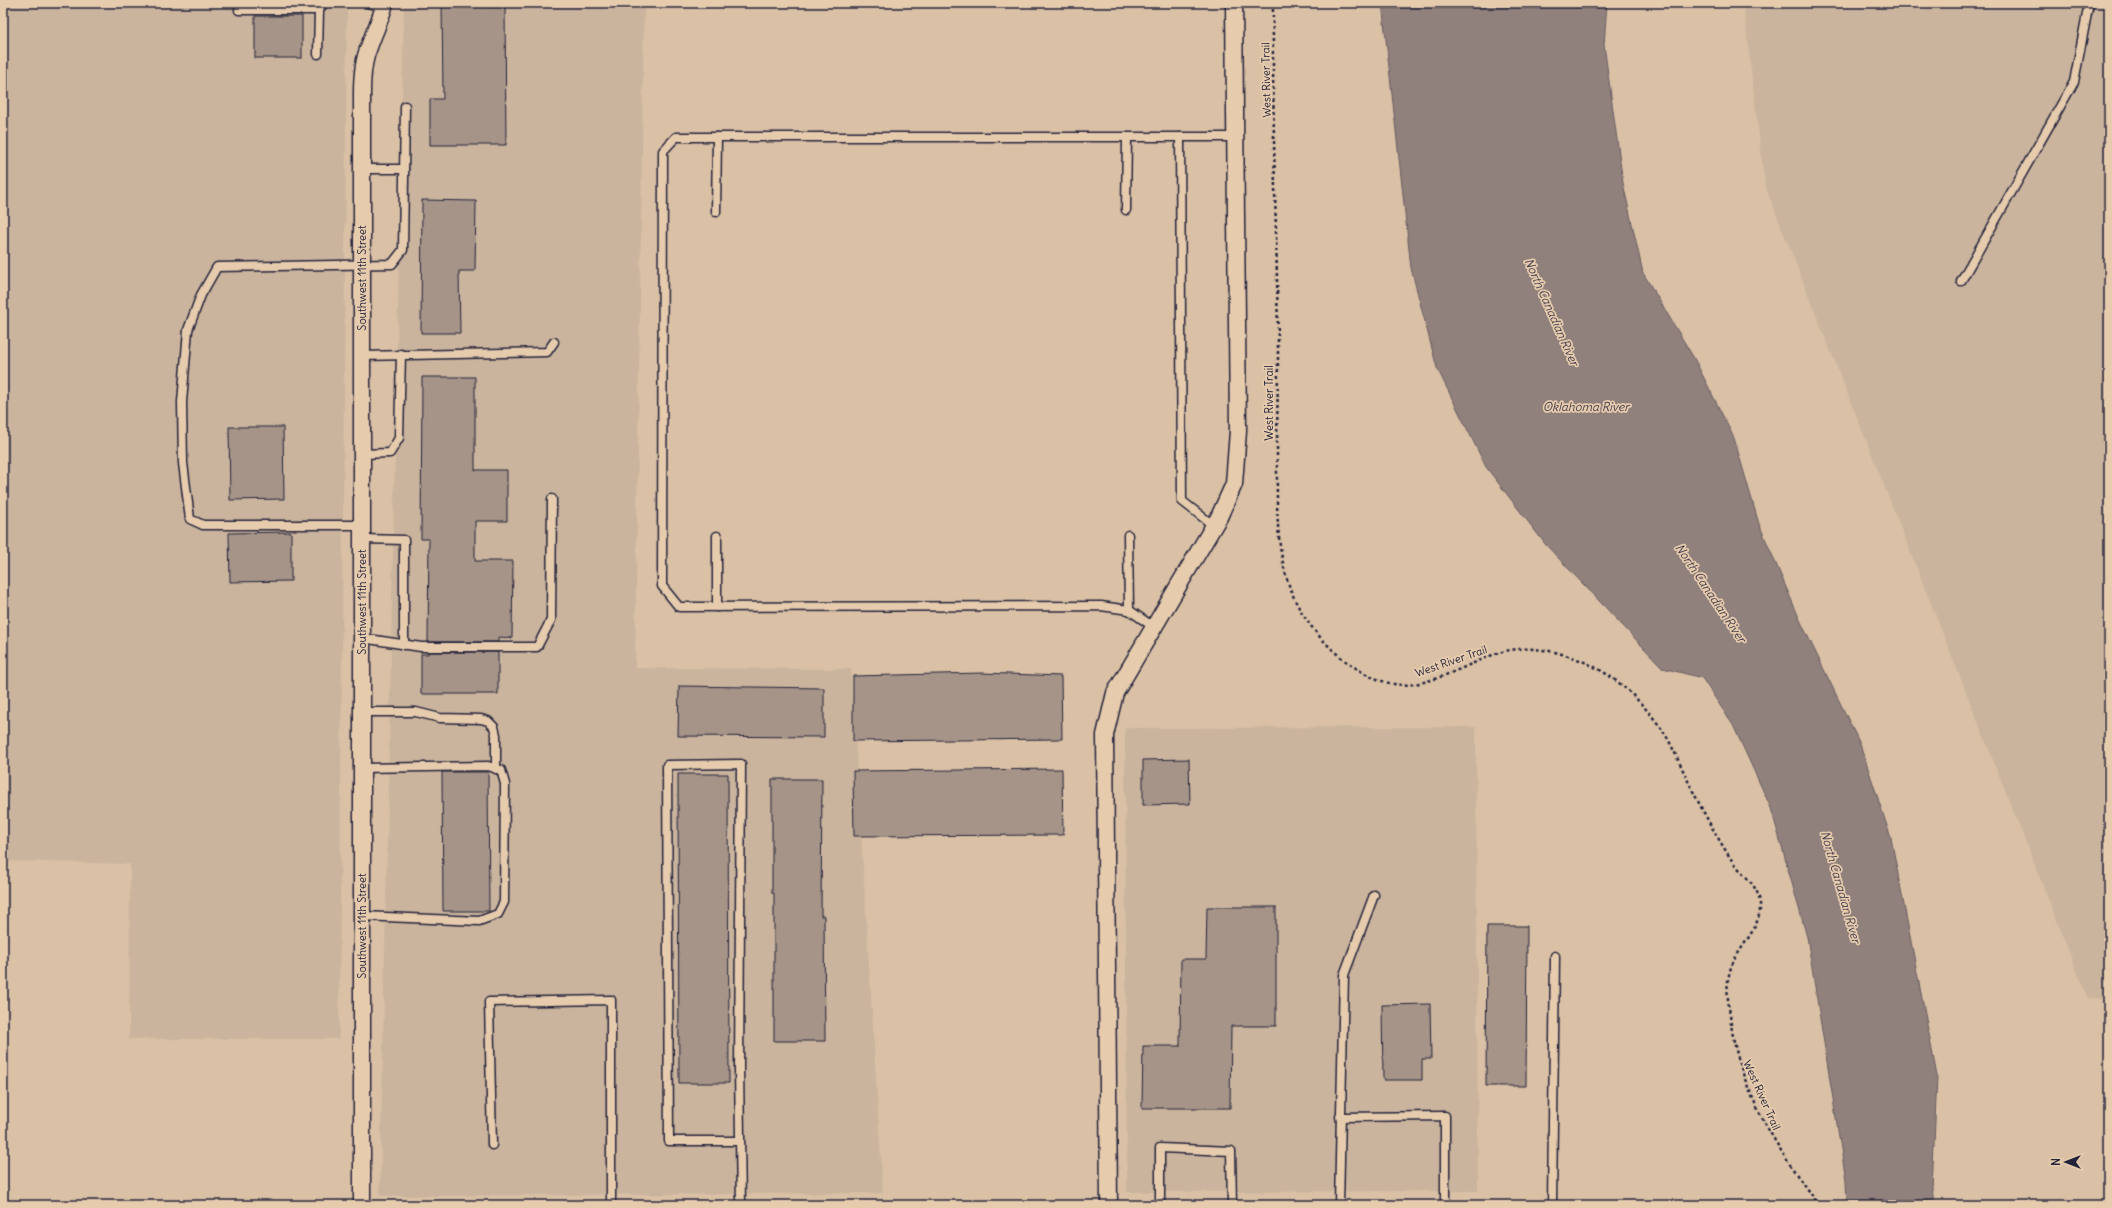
<svg xmlns="http://www.w3.org/2000/svg" width="2112" height="1208" font-family="Delius,sans-serif">
<style>
.built{fill:#cab49d}
.water{fill:#91817c;stroke:#655b62}
.building{fill:#a69488;stroke:#22223b}
.lines{fill:none;stroke-linecap:round;stroke-linejoin:round}
.lane-casing{stroke:#22223b;stroke-width:11}
.street-casing{stroke:#22223b;stroke-width:19}
.path{stroke:#22223b;stroke-width:2.5;stroke-dasharray:3 3;stroke-linecap:butt}
.lane{stroke:#e6cbad;stroke-width:8}
.street{stroke:#e6cbad;stroke-width:16}
.labels{text-anchor:middle;dominant-baseline:central;stroke-width:3.5;stroke-linejoin:round;paint-order:stroke}
.street-label{font-size:11px;fill:#22223b;stroke:#e6cbad}
.water-label{font-size:12px;font-style:italic;fill:#433e4e;stroke:#e6cbad}
</style>
<rect width="100%" height="100%" fill="#dac1a6"/>
<filter id="ink" filterUnits="userSpaceOnUse"><feTurbulence type="fractalNoise" baseFrequency=".025" numOctaves="2"/><feDisplacementMap in="SourceGraphic" scale="8" xChannelSelector="R" yChannelSelector="G"/><feConvolveMatrix kernelMatrix="1 2 1 2 8 2 1 2 1" color-interpolation-filters="sRGB"/></filter>
<g filter="url(#ink)">
<g class="built">
<polygon points="3,3 347,3 339,1039 129,1039 130,864 3,861"/>
<polygon points="404,3 644,3 635,668 851,669 883,1193 380,1196"/>
<polygon points="1743,3 2109,3 2109,999 2088,999 1765,186"/>
<polygon points="1476,727 1478,1191 1127,1192 1125,728"/>
</g>
<polygon class="water" points="1382,3 1607,3 1604,45 1623,183 1643,273 1695,360 1734,438 1759,524 1800,620 1860,744 1891,838 1937,1076 1932,1188 1934,1205 1847,1205 1846,1180 1807,937 1771,808 1733,725 1702,678 1663,668 1546,545 1486,467 1437,368 1411,268"/>
<g class="building">
<polygon points="442,3 491,3 491,7 505,7 506,145 430,145 430,99 443,99"/>
<rect x="255" y="16" width="47" height="42"/>
<polygon points="422,200 476,201 475,271 459,271 460,333 421,333"/>
<polygon points="422,377 475,377 475,470 507,470 507,521 475,521 475,561 513,561 512,638 498,637 498,642 428,642 429,539 421,539"/>
<polygon points="229,427 283,427 284,499 230,500"/>
<polygon points="291,532 291,581 230,582 229,533"/>
<polygon points="428,652 498,652 498,694 421,694 421,654 428,654"/>
<polygon points="982,673 1061,676 1062,739 853,741 853,676"/>
<polygon points="679,686 824,688 824,737 678,736"/>
<polygon points="1189,759 1190,804 1143,805 1143,760"/>
<polygon points="1062,769 1063,835 854,836 853,771"/>
<polygon points="442,772 488,772 489,911 443,911"/>
<polygon points="678,774 728,774 729,1083 679,1083"/>
<polygon points="772,779 822,779 821,916 824,916 825,1041 774,1041 774,893 772,893"/>
<polygon points="1207,907 1276,907 1276,1026 1231,1026 1230,1108 1142,1108 1143,1046 1180,1046 1181,959 1206,959"/>
<polygon points="1487,926 1527,926 1526,1086 1486,1086"/>
<polygon points="1430,1004 1431,1059 1422,1059 1422,1080 1383,1080 1382,1005"/>
</g>
<g class="lines">
<g class="lane-casing">
<g id="lane">
<polyline points="368,3 384,7"/>
<polyline points="239,10 319,10"/>
<polyline points="318,54 319,10 324,3"/>
<polyline points="1180,137 1182,501 1214,526"/>
<polyline points="362,169 404,169"/>
<polyline points="1126,210 1127,137"/>
<polyline points="716,212 717,137"/>
<polyline points="1961,281 2074,82 2089,3"/>
<polyline points="362,356 547,352 554,342"/>
<polyline points="362,454 390,453 399,438 401,354"/>
<polyline points="362,525 203,525 190,519 183,463 182,402 188,330 201,295 217,267 392,264 403,250 405,106"/>
<polyline points="1128,535 1129,610"/>
<polyline points="717,536 717,607"/>
<polyline points="362,539 404,540 404,645"/>
<polyline points="1155,628 1129,610 1101,606 679,607 662,586 663,151 676,137 1236,137"/>
<polyline points="362,638 421,647 537,647 551,620 552,499"/>
<polyline points="362,712 416,712 440,718 481,719 488,721 494,727 496,735 496,769"/>
<polyline points="362,768 488,766 501,770 505,784 504,902 498,914 479,921 362,916"/>
<polyline points="1340,1117 1445,1116 1445,1205"/>
<polyline points="740,1141 669,1141 667,765 741,764 739,1069 741,1205"/>
<polyline points="492,1145 489,1002 611,1000 611,1205"/>
<polyline points="1160,1205 1160,1148 1231,1151 1232,1205"/>
<polyline points="1339,1205 1344,975 1374,895"/>
<polyline points="1552,1205 1555,956"/>
</g>
</g>
<g class="street-casing">
<g id="street">
<path d="M362,1205V93C362,77 363,61 369,47C374,32 381,19 385,3"/>
<polyline points="1109,1205 1105,735 1115,693 1219,517 1234,484 1238,431 1234,3"/>
</g>
</g>
<path class="path" d="M1273,3C1272,119 1277,234 1278,350C1278,387 1277,424 1277,460C1277,504 1275,551 1292,593C1307,631 1351,676 1394,684C1425,690 1469,663 1498,653C1534,641 1581,656 1611,677C1630,690 1652,714 1665,734C1674,749 1681,767 1689,783C1702,810 1715,834 1731,859C1741,874 1759,885 1760,904C1762,930 1733,951 1729,975C1726,988 1728,1001 1730,1014C1736,1086 1777,1148 1818,1205"/>
<use href="#lane" class="lane"/>
<use href="#street" class="street"/>
</g>
</g>
<g class="labels">
<g class="street-label">
<text transform="translate(1266 80) rotate(-91)">West River Trail</text>
<text transform="translate(362 278) rotate(-90)">Southwest 11th Street</text>
<text transform="translate(1269 403) rotate(-90)">West River Trail</text>
<text transform="translate(362 602) rotate(-90)">Southwest 11th Street</text>
<text transform="translate(1451 661) rotate(-19)">West River Trail</text>
<text transform="translate(362 926) rotate(-90)">Southwest 11th Street</text>
<text transform="translate(1762 1095) rotate(66)">West River Trail</text>
</g>
<g class="water-label">
<text transform="translate(1552 312) rotate(66)">North Canadian River</text>
<text x="1586" y="406">Oklahoma River</text>
<text transform="translate(1711 593) rotate(56)">North Canadian River</text>
<text transform="translate(1841 887) rotate(74)">North Canadian River</text>
</g>
</g>
<rect width="2112" height="1208" fill="none" stroke="#e6cbad" stroke-width="16"/>
<rect x="8" y="8" width="2096" height="1192" fill="none" stroke="#22223b" stroke-width="1.5" filter="url(#ink)"/>
<g transform="translate(2066 1162) rotate(270)" stroke="#e6cbad" stroke-width="3" paint-order="stroke">
<path d="M0-3L7 15L0 10L-7 15Z" fill="#22223b"/>
<text y="-6" font-size="11" font-weight="bold" text-anchor="middle" fill="#22223b">N</text>
</g>
</svg>
